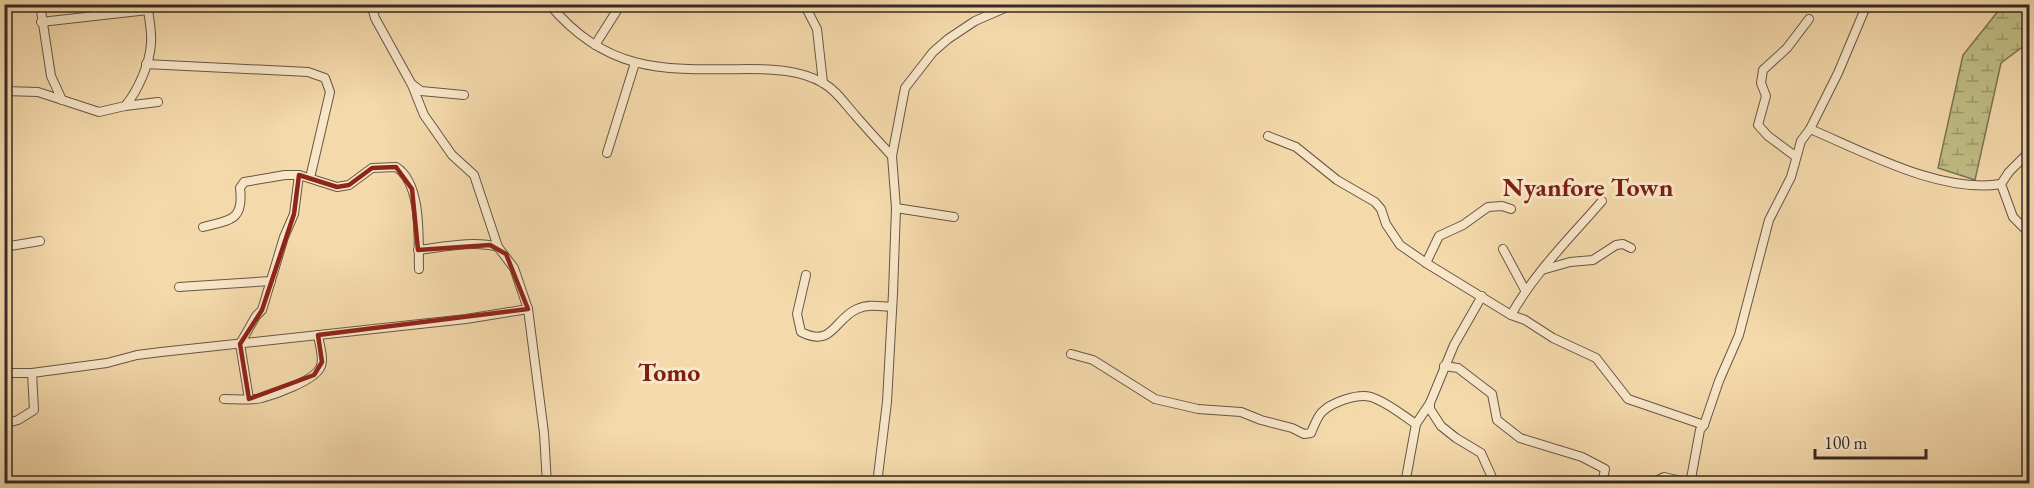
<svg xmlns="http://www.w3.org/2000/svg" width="2034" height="488" font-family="'EB Garamond',serif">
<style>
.wetland{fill:url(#wetland-marsh);stroke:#7b7456;stroke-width:1.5}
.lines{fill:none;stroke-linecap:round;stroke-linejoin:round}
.minor-casing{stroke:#665646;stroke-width:10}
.minor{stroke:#f8e6c8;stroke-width:8}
.marked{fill:none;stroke:#8f2418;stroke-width:4.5;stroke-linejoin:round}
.labels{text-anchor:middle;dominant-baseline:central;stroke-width:6;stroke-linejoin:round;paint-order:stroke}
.district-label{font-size:26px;font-weight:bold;fill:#7a1f14;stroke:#f8e6c8}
</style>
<defs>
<pattern id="wetland-marsh" width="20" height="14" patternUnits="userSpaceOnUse" patternTransform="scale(1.5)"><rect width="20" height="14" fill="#c0be86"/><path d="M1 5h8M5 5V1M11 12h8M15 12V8" fill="none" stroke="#9d9b6d"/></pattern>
</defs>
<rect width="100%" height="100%" fill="#f4d9ab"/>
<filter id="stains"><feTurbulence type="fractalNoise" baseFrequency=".00333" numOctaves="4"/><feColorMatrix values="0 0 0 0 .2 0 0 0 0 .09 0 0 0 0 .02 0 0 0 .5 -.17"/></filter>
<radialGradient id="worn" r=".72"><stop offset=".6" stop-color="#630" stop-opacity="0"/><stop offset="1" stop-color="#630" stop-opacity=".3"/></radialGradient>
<polygon class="wetland" points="2003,5 2029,5 2029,42 2001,63 1975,180 1938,168 1963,55"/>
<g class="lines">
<g class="minor-casing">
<g id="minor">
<polyline points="40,4 51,76 62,100"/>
<polyline points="371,4 375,18 412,85 424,115 452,155 474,175 498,247 514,268 528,309 544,433 547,484"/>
<path d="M549,4C608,74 664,70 748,69C772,69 801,70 823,83C836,90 845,104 855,115C867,129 879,142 892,156"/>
<polyline points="804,4 817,29 823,83"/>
<polyline points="41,22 148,10"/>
<polyline points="595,45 621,4"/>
<polyline points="146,64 308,72 325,78 330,92 310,178"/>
<polyline points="413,85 421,91 464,95"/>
<polyline points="4,91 38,92 99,112 125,106 158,102"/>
<path d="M125,106C138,91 150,63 151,43C152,31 149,17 147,4"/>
<path d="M1810,129C1865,152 1941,194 2001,184"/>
<polyline points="1268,136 1296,147 1337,180 1375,202 1381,209 1386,224 1400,245 1426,263 1511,315 1525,320 1553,338 1596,358 1628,399 1704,425 1700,430 1690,484"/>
<polyline points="2030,151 2009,172 2001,184 2013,217 2030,234"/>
<polyline points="607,153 635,63"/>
<polyline points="1795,156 1768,136 1758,125 1766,96 1761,83 1763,70 1787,48 1809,19"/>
<polyline points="896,208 954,217"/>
<path d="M203,227C230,220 244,221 240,188L244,182L285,175H299L337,187L349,185L372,168L396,167C423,184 418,240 419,269"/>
<polyline points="4,247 40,241"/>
<polyline points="1503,249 1525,290"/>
<path d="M418,250C443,247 474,240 498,247"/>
<polyline points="1426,263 1439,236 1463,225 1488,207 1502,206 1511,209"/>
<polyline points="1542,270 1570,262 1593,260 1616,245 1623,244 1631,248"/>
<path d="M806,275L797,314L801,332C833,348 834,319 857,309C868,304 879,306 891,307"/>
<polyline points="179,287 271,281"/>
<path d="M1511,315C1535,272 1570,238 1602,201"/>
<path d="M1071,354L1093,360L1155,399L1198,409L1241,412L1261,420L1292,428L1304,434L1311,433C1314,426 1317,417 1322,412C1332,402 1358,393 1371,397C1387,402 1402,415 1416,424"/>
<polyline points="1444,366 1458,368 1492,394 1497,420 1520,438 1582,457 1605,469 1602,484"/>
<polyline points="4,373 32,373 107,363 137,355 161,352 466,319 528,309"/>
<path d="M224,399C236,399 250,401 262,398C276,394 313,381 320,368C325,360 319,344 318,335"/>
<polyline points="249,399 240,344 256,316 262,310 284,237 294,214 299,175"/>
<polyline points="1430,403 1430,409 1441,426 1456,438 1481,453 1495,484"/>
<polyline points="4,424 18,420 34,410 32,373"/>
<polyline points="1704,425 1719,381 1739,335 1769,220 1791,177 1801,141 1810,129 1838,73 1867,4"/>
<polyline points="1602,481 1614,484"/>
<polyline points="877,484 887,402 893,293 896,208 892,156 905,88 933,52 948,39 975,21 1014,4"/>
<polyline points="1405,484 1416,424 1430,403 1454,345 1482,296"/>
<polyline points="1650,484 1664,477 1690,483"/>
</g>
</g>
<use href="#minor" class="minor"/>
</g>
<path class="marked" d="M396,167L412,189L418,250L490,245L506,254L528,309L318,335L322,362L314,375L249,399L240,344L262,310L294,214L299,175L337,187L349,185L372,168Z"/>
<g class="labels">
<g class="district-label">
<text x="1588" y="187">Nyanfore Town</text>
<text x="669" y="372">Tomo</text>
</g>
</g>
<rect width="2034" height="488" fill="none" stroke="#f4d9ab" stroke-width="24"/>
<rect x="6" y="6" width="2022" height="476" fill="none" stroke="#362a25" stroke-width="3"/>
<rect x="12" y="12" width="2010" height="464" fill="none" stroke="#362a25" stroke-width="1.5"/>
<path d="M1815 449v9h111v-9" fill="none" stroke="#362a25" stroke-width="3"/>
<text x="1824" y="449" font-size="18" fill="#362a25" stroke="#f8e6c8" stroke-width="4.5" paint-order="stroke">100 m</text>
<rect width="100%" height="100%" filter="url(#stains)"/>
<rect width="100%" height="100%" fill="url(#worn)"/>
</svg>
